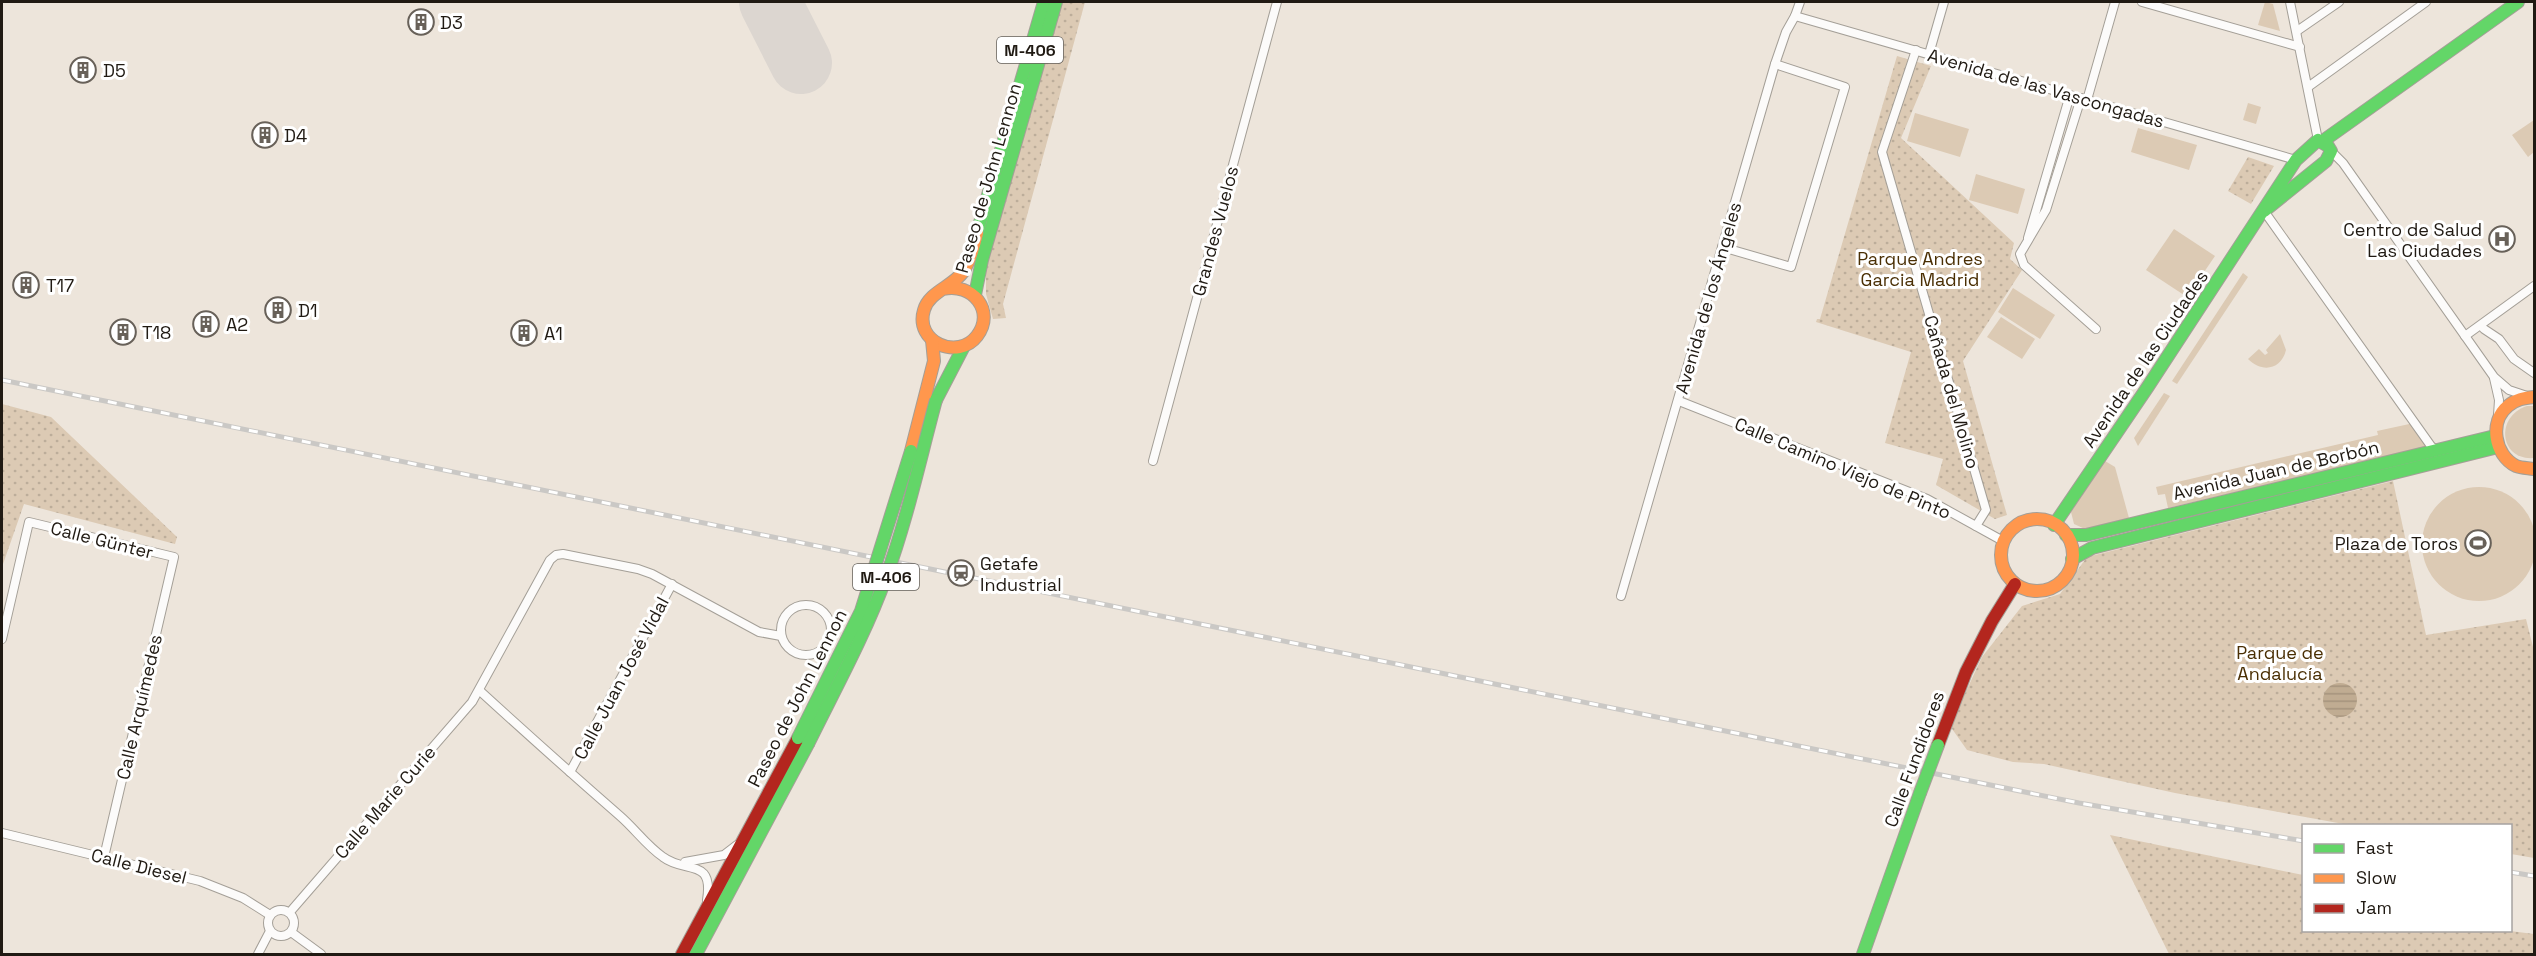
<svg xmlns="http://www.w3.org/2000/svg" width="2536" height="956" font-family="'Space Grotesk',sans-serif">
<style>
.green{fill:#dccab4}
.park{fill:url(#park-dots)}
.water{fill:url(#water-rules)}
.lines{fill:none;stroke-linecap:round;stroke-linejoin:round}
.runway{stroke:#dcd6d0;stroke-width:62}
.street-casing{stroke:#a49f97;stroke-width:10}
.fast-casing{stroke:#a49f97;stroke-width:14}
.slow-casing{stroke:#a49f97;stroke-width:14}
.jam-casing{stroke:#a49f97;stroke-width:14}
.street{stroke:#fcfbfa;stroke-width:8}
.fast{stroke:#63d668;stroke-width:12}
.slow{stroke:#ff974d;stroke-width:12}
.jam{stroke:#b3261e;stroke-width:12}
.rail-casing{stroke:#cac8c5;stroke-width:5}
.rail{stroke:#fff;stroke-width:3;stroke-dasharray:9;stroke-linecap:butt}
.fast-bridge-casing{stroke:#a49f97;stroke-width:14;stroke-linecap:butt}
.fast-bridge{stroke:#63d668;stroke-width:12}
.labels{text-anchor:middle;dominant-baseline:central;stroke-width:6;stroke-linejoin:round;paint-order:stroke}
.shield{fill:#fff;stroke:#635f5a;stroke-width:1.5}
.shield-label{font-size:16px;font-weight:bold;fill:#201a13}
.poi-label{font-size:18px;fill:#201a13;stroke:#fff;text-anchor:start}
.street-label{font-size:18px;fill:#201a13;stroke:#fff}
.park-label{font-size:18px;fill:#4a2f04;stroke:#fff}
</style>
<defs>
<pattern id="park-dots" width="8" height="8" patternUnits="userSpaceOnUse" patternTransform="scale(1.5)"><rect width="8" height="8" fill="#dccab4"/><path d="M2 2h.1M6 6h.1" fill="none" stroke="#bcad9a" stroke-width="1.8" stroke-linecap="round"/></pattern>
<pattern id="water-rules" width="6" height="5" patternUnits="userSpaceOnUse" patternTransform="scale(1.5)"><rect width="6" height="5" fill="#c0ac92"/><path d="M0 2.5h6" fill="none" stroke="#a5937d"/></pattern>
</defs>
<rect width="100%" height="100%" fill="#ede5db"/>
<g class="green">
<polygon points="2265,2 2273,4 2280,31 2258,25"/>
<polygon points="2248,103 2261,107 2256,124 2243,120"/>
<polygon points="1915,113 1969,129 1960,157 1907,141"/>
<polygon points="2534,120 2534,152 2528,157 2512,135"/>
<polygon points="2138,128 2197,145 2189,170 2131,152"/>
<polygon points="1976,174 2025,189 2018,214 1969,200"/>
<polygon points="2174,229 2215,256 2187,297 2146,270"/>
<polygon points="2243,273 2248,277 2177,384 2172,381"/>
<polygon points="2013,288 2055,315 2040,339 1998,312"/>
<polygon points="2001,317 2035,339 2022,359 1987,337"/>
<path d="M2280,334L2286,350C2281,370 2262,373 2248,359L2259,349L2265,355L2268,353L2266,350Z"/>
<polygon points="2164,393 2170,396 2138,446 2134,438"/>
<path d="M2527,406H2534V458C2500,461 2494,417 2527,406Z"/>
<polygon points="2414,423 2431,446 2168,508 2165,494 2158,495 2156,487 2378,435 2377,431"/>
<polygon points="2105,461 2115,467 2129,518 2085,529 2074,524 2071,512"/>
<circle cx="2479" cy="544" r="57"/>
</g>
<g class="park">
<polygon points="1061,2 1085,2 1003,304 1006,318 993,319 986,294 986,265"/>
<polygon points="1897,56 1931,66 1901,138 2014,243 2010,259 2022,270 1963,361 2007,515 1995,519 1936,485 1943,459 1885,443 1911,352 1816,322 1817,319 1820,319"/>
<polygon points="2248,157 2274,166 2251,204 2228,191"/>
<polygon points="2,404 51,417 177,537 175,544 24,504 2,567"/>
<polygon points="2393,481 2426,635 2526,619 2534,651 2534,858 2511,854 2510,826 2349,825 2175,793 2044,764 2013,762 1967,750 1950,726 1982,657 2022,606 2060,594 2087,557"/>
<polygon points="2110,835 2303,875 2304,930 2510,931 2534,934 2534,954 2169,954"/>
</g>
<circle class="water" cx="2340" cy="700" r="17"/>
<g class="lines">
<polyline class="runway" points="770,2 801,63"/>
<g class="street-casing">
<g id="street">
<polyline points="2142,2 2300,47"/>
<polyline points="2290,2 2318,140"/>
<polyline points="1795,16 2296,160"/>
<polyline points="2297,31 2339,2"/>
<polyline points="1916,50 1882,152 1986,510 1976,526"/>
<polyline points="1929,54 1944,2"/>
<polyline points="2308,87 2426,2"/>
<polyline points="2081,98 2046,210 2020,254 2024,265 2096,329"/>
<polyline points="2087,100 2115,2"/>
<polyline points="2331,151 2343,163 2494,377 2509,390 2527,396"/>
<polyline points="2264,211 2431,446 2436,450"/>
<polyline points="2028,238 2070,95"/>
<polyline points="1722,247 1791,267 1845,87 1775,64"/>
<polyline points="2484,329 2499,339 2514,359 2534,373"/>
<polyline points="2465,336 2534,286"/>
<polyline points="2494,378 2499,400 2498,415"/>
<polyline points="1679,401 1927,499 2003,541"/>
<polyline points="1153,461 1277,2"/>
<polyline points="1621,596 1775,64 1786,32 1795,16 1800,2"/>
<circle cx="806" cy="630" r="25"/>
<polyline points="2,639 29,522 174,557 104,857"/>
<path d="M480,691C526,733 573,775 620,816C635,829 647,846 663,857C685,874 714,857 707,900"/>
<polyline points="570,772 672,584"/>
<polyline points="2,833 200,881 243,898 270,915"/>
<polyline points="685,862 724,855 737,845"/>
<circle cx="281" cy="923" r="13"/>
<polyline points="290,912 472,702 550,560 556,555 563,554 638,569 652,574 759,632 781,636"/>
<polyline points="291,932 321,954"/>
<polyline points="258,954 270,931"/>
</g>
</g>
<g class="fast-casing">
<g id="fast">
<polyline points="2323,141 2518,2"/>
<polyline points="977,233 1044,2"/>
<polyline points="975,295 982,260 1056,2"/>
<polyline points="936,400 963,348"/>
<polyline points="2054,525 2147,388 2296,160 2318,140 2328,146 2331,151 2326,161 2264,211"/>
<polyline points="2066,535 2086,535 2495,436"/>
<polyline points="2072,559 2092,548 2498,447"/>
<polyline points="696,954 808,744"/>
<polyline points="1863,954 1920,793"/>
</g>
</g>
<g class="slow-casing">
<g id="slow">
<path d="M943,289C972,282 996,311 977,336C958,361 914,342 924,310C929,292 952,287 963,272C970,261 974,246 977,233"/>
<path d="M2534,397C2524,398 2516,399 2508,406C2489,421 2494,455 2516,466C2521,468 2528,468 2534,469"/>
<polyline points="911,451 934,361 932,340"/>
<circle cx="2037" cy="555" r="36"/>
</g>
</g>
<g class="jam-casing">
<g id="jam">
<polyline points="1938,745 1966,672 1992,621 2015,584"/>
<polyline points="682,954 798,738"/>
</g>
</g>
<use href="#street" class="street"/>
<use href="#fast" class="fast"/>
<use href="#slow" class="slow"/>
<use href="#jam" class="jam"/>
<g class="rail-casing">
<g id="rail">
<polyline points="2,380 2079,803 2304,841"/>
<polyline points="2510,872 2534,876"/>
</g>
</g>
<use href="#rail" class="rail"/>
<g class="fast-bridge-casing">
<g id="fast-bridge">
<polyline points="798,738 861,611 911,451"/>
<path d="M808,744C835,689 865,635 886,577C907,520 920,459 936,400"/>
<polyline points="1920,793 1938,745"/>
</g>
</g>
<use href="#fast-bridge" class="fast-bridge"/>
</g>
<defs>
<g id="building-ring" transform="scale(1.35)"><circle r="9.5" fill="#fff" stroke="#686159" stroke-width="1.5"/><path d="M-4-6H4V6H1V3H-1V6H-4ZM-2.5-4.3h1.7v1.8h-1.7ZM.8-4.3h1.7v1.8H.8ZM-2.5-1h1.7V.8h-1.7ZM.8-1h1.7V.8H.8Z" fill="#686159"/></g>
<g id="hospital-ring" transform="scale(1.35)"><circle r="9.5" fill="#fff" stroke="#686159" stroke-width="1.5"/><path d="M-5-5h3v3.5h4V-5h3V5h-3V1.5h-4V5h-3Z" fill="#686159"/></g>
<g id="stadium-ring" transform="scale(1.35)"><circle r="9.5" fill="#fff" stroke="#686159" stroke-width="1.5"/><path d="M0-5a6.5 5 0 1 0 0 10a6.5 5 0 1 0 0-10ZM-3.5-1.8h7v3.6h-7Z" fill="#686159"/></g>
<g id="station-ring" transform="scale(1.35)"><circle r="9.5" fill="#fff" stroke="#686159" stroke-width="1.5"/><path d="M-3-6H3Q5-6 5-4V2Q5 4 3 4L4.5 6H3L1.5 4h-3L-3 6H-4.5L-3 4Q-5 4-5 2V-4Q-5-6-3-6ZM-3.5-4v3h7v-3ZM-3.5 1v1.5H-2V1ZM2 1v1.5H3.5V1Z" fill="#686159"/></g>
</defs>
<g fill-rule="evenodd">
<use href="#building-ring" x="421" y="22"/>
<use href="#building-ring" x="83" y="70"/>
<use href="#building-ring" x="265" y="135"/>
<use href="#hospital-ring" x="2502" y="239"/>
<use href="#building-ring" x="26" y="285"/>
<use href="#building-ring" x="278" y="310"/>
<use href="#building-ring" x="206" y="324"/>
<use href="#building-ring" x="123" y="332"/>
<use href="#building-ring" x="524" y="333"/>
<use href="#stadium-ring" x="2478" y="543"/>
<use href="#station-ring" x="961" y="573"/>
</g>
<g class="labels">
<g class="shield">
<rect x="997" y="37" width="66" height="26" rx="4.5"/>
<rect x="853" y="564" width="66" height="26" rx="4.5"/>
</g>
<g class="shield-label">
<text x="1030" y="50">M-406</text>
<text x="886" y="577">M-406</text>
</g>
<g class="poi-label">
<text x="440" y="22">D3</text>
<text x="103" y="70">D5</text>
<text x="284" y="135">D4</text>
<text x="2482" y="229" text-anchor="end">Centro de Salud<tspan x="2482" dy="21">Las Ciudades</tspan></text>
<text x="46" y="285">T17</text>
<text x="298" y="310">D1</text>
<text x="226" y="324">A2</text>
<text x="142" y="332">T18</text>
<text x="544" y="333">A1</text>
<text x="2458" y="543" text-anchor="end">Plaza de Toros</text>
<text x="980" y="563">Getafe<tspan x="980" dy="21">Industrial</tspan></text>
</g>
<g class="street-label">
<text transform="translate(2046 88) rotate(16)">Avenida de las Vascongadas</text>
<text transform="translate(988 178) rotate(-74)">Paseo de John Lennon</text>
<text transform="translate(1215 231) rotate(-75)">Grandes Vuelos</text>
<text transform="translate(1708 298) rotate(-74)">Avenida de los Ángeles</text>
<text transform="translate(2145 359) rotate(-56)">Avenida de las Ciudades</text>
<text transform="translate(1952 392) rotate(74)">Cañada del Molino</text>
<text transform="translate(1843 468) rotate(23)">Calle Camino Viejo de Pinto</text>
<text transform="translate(2276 470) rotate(-13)">Avenida Juan de Borbón</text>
<text transform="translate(102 540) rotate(14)">Calle Günter</text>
<text transform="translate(621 678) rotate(-62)">Calle Juan José Vidal</text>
<text transform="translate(797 698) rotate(-63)">Paseo de John Lennon</text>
<text transform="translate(139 707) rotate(-77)">Calle Arquímedes</text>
<text transform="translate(1914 759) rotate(-70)">Calle Fundidores</text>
<text transform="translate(385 802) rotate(-49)">Calle Marie Curie</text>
<text transform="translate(139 866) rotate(14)">Calle Diesel</text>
</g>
<g class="park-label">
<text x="1920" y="258">Parque Andres<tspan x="1920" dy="21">Garcia Madrid</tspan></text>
<text x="2280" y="652">Parque de<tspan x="2280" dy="21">Andalucía</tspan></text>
</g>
</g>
<rect width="2536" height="956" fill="none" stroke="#201a13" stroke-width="6"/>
<rect x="2302" y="824" width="210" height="108" fill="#ffffff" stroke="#a6a3a1" stroke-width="1.5"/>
<rect x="2314" y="844" width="30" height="9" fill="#63d668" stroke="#a6a3a1" stroke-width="1.5"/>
<text x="2356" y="854" font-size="18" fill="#201a13">Fast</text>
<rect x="2314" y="874" width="30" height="9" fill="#ff974d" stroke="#a6a3a1" stroke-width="1.5"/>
<text x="2356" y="884" font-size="18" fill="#201a13">Slow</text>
<rect x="2314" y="904" width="30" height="9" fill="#b3261e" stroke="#a6a3a1" stroke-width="1.5"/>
<text x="2356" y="914" font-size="18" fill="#201a13">Jam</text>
</svg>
